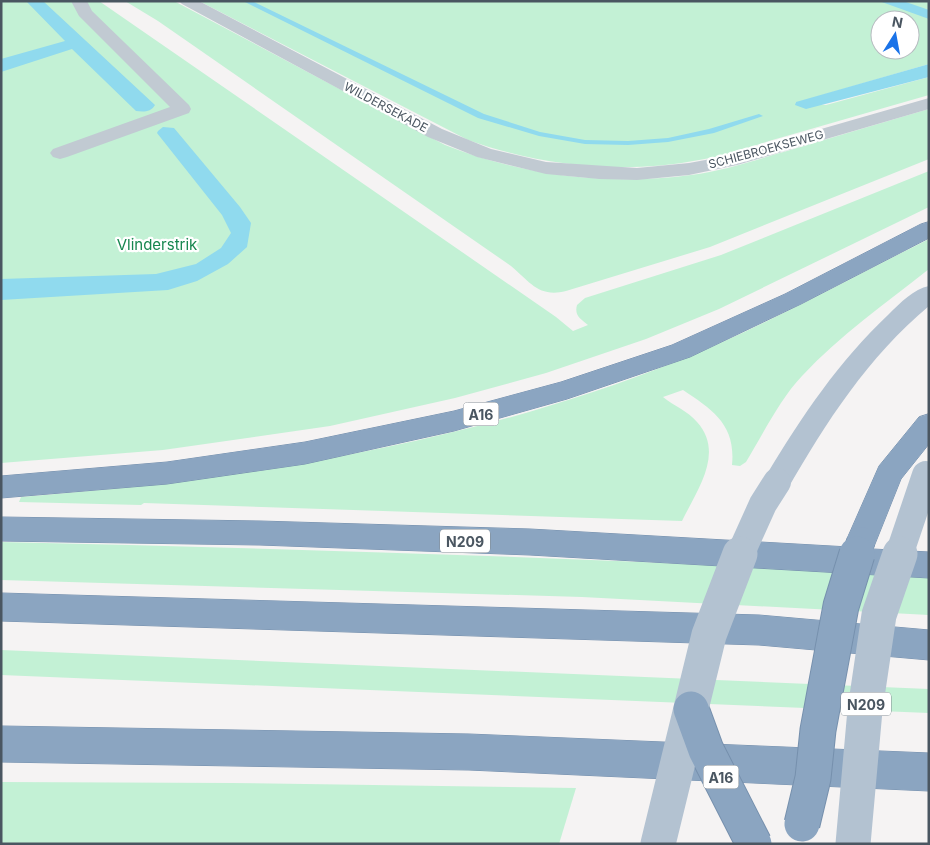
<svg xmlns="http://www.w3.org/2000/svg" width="930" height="845" font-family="Inter,sans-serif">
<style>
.green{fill:#c3f1d5;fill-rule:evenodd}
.water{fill:#90daee}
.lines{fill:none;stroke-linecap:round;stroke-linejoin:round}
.stream{fill:#90daee;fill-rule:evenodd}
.highway-casing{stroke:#7690ad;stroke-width:1}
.minor{fill:#c1cad2;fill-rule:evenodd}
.major{fill:#b3c2d1;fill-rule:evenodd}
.highway{fill:#8ba5c1;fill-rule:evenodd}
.highway-bridge-far1-casing{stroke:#7690ad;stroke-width:29;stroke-linecap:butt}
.highway-bridge-casing{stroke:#7690ad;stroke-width:37;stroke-linecap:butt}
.major-bridge-far1{stroke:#b3c2d1;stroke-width:28}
.major-bridge{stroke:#b3c2d1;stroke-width:35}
.highway-bridge-far1{stroke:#8ba5c1;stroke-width:28}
.highway-bridge{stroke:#8ba5c1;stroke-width:35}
.labels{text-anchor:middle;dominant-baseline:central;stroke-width:4.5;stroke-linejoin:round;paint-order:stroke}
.far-street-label{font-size:12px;fill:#4a5661;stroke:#fff}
.shield{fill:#fff;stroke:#808990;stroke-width:1}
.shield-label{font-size:14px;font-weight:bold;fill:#4a5661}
.park-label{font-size:15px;fill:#17864f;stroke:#fff}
</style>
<rect width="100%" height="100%" fill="#f5f3f3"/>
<g class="green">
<path d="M1,1H99L556,317L573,331L588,325C581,319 574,316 577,305L585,298L721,255L929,171V207L719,309L646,339L546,373L455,398L330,426L163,450L1,463Z"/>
<path d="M125,1H174L445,145C524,176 607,186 691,175C724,171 755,160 787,151C834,137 881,123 929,109V159L710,247L566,291C539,298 530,282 511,266L158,21Z"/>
<path d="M199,1H929V64L795,103L826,105L929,77V95C880,109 832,123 783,137C755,145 728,155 699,160C622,175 541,166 468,140ZM880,20H910V50H880Z"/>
<path d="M929,239V269C886,303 839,336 802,376C780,399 763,434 746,462L740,466L732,465C736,425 713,410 683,390L663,397C674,406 688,411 697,422C725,453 697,490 682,521L144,503L141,505L19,502L21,497C243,479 467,445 675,362C763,327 844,281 929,239Z"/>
<path d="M1,542C311,549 620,559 929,576V615L582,597L1,580Z"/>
<polygon points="1,650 929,689 929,713 1,675"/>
<polygon points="1,782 231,783 576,788 559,844 1,844"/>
</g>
<g class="water">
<path d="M26,1H43L155,105C151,112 144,112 136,111L72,49L1,72V59L65,41Z"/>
<polygon points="879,1 903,1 929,10 929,19"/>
<polygon points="929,64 929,77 806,109 795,105 796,102"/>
<polygon points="163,127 174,128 240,207 251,223 247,247 228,264 197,281 168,290 1,300 1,279 156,274 196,264 221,248 231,233 222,215 157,133 158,131"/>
</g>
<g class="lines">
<polygon class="stream" points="243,1 252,1 484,114 540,132 585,140 628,141 668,138 709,129 759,114 763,116 714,133 668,142 628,145 585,144 539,136 478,118"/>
<g class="highway-casing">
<g id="highway">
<polygon points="929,222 929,238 801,304 690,357 567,399 454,431 305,464 167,484 1,498 1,476 167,462 305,442 454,411 561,382 672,345 785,294 921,224"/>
<polygon points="929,414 929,444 901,479 873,549 929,552 929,578 530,555 260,545 1,541 1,517 260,521 530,529 849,547 846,541 879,466 919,417"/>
<polygon points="1,593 759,615 929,630 929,660 759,645 1,621"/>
<polygon points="1,726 469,734 929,753 929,791 469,770 1,762"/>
</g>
</g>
<g class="minor">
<polygon points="71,1 87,1 92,11 189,105 191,109 189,113 67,157 60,159 53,157 50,153 53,149 170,107 79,16"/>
<polygon points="179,1 199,1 442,129 491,149 546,162 637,168 689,163 727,156 929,98 929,109 737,165 689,175 637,180 599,179 546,174 477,157 428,137 182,4"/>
</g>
<path class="major" d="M929,286V306C868,357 826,422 787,490L777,493L767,490L762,482L767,474C802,416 839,361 889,314C900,303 914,289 929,286Z"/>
<use href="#highway" class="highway"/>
<g class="highway-bridge-far1-casing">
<polyline id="highway-bridge-far1" points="857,555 861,541"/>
</g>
<g class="highway-bridge-casing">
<g id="highway-bridge">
<polyline points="691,709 706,750 754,844"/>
<polyline points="802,824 813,778 818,730 841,606 857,554"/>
</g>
</g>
<g class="major-bridge-far1">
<polyline points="740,555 763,504 777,482"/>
<polyline points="899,555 926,475"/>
</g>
<g class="major-bridge">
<polyline points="658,844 709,635 740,554"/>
<polyline points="853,844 865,710 879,615 900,554"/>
</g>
<use href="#highway-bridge-far1" class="highway-bridge-far1"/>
<use href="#highway-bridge" class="highway-bridge"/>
</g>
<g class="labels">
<g class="far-street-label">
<text transform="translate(386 107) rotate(28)">WILDERSEKADE</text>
<text transform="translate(766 149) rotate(-15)">SCHIEBROEKSEWEG</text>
</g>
<g class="shield">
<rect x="463.5" y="402.5" width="35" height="23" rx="4"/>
<rect x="440" y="529.5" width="50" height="23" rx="4"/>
<rect x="841" y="692.5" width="50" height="23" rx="4"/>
<rect x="703.5" y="765.5" width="35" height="23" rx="4"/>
</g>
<g class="shield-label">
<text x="481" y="414">A16</text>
<text x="465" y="541">N209</text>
<text x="866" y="704">N209</text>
<text x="721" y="777">A16</text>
</g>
<g class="park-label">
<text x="157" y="244">Vlinderstrik</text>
</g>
</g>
<rect width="930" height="845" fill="none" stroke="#4a5661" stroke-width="5"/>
<g transform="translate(895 35) rotate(11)"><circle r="24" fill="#ffffff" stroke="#b7bbc0"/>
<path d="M0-4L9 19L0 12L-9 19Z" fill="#1a73e8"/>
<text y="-8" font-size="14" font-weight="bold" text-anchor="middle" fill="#4a5661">N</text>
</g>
</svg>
